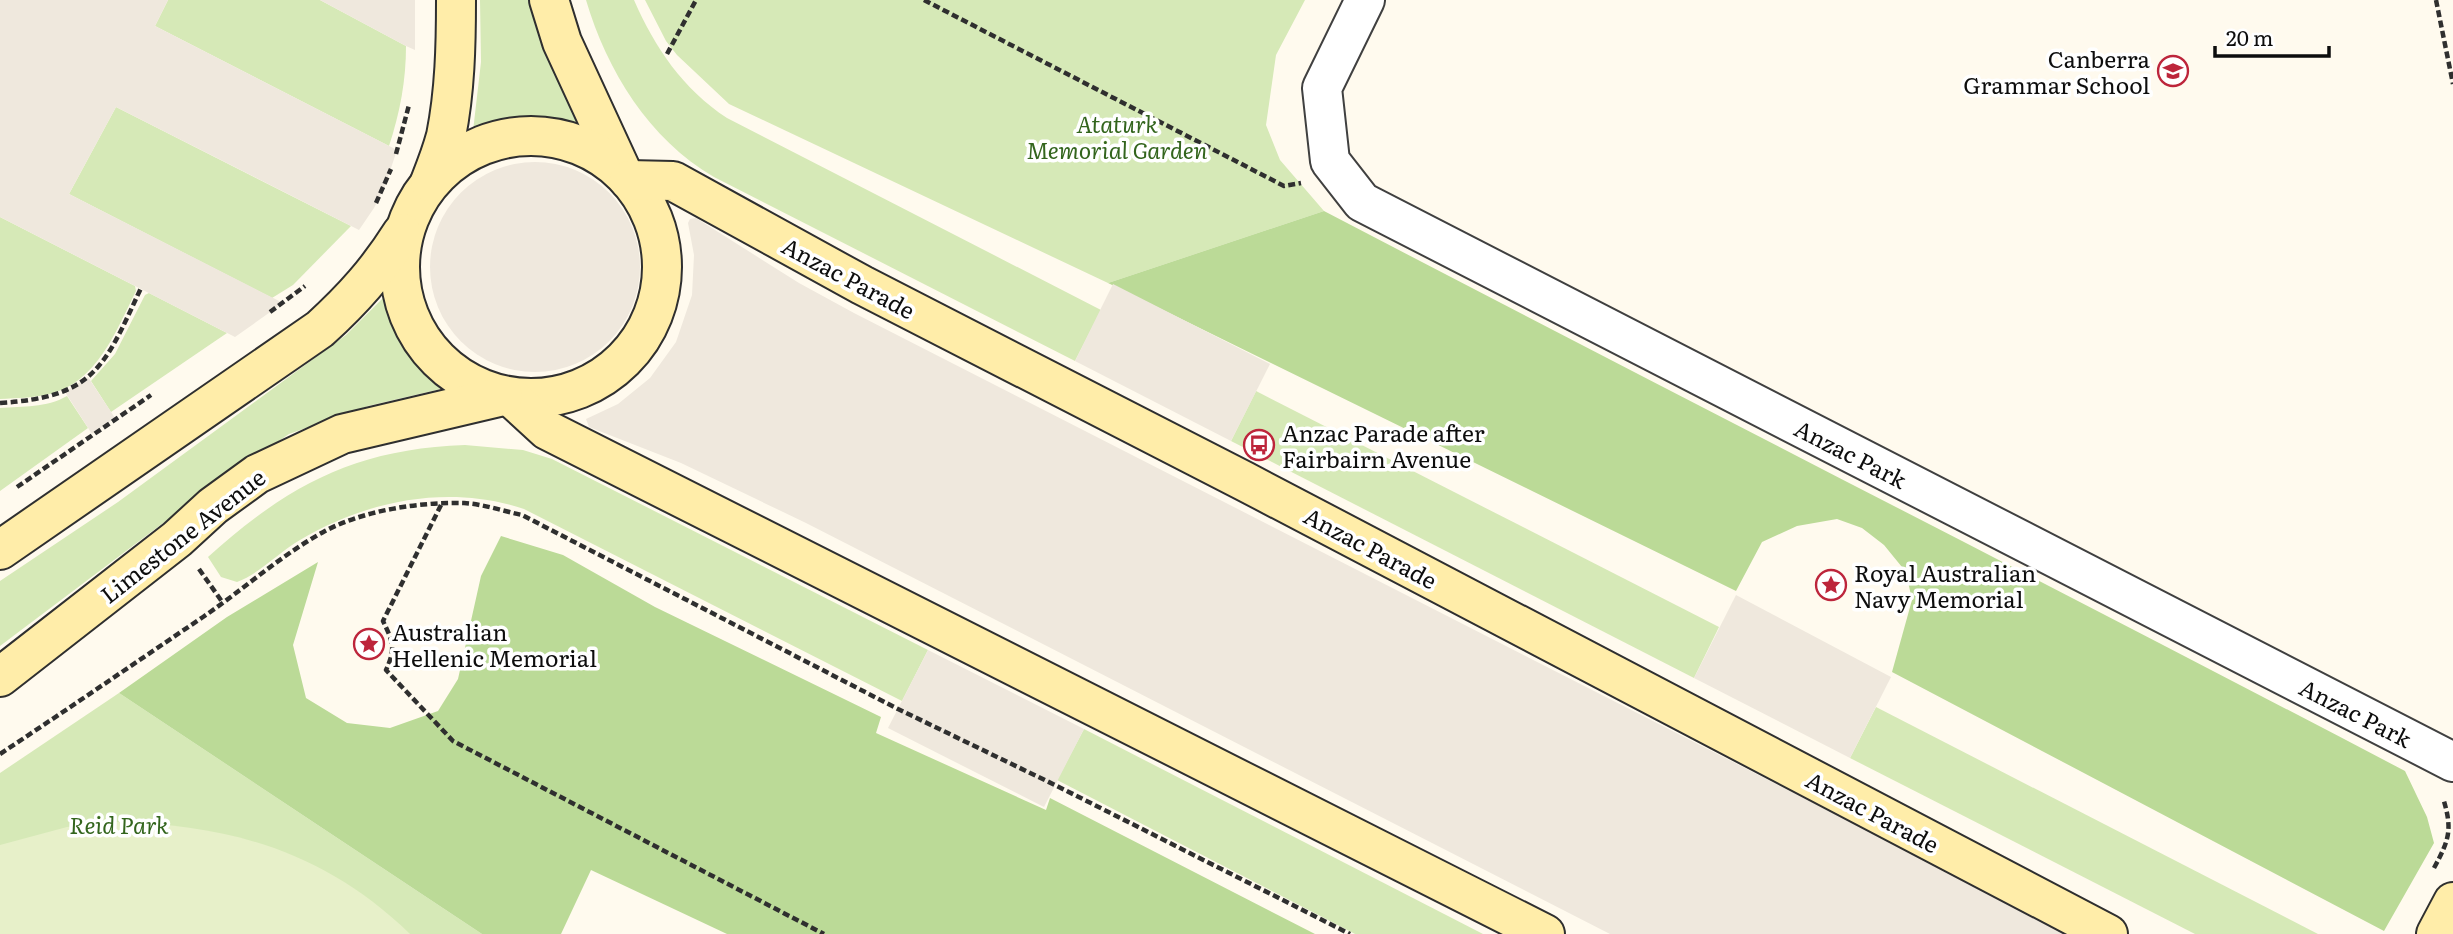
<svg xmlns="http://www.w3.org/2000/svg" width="2453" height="934" font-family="Literata,serif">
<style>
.green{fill:#d6e9b7}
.forest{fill:#bbda97}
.pitch{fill:#e7f0c9}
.plaza{fill:#efe8dd}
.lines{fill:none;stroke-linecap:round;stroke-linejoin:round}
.street-casing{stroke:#404040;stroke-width:42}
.secondary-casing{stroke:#2f2f2f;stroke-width:42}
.path{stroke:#2f2f2f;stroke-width:4.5;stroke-dasharray:7 3.5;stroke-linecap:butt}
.street{stroke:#fff;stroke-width:38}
.secondary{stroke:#ffeda9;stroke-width:38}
.labels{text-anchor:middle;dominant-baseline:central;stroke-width:7;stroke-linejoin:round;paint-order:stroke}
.poi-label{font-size:23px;fill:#0d0d0d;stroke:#fff;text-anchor:start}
.park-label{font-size:23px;font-style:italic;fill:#33651d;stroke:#fff}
.street-label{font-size:23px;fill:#0d0d0d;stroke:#fff}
</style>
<rect width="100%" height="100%" fill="#fffaee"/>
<g class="green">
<path d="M168,0H320L406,46C406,81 400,112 389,146L155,26Z"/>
<path d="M480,0H534L580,125C571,129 537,121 523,122C510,123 483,134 473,131L481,62Z"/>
<path d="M586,0H634C655,48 683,89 727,118L1101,310L1075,361L714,177C649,139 607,71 586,0Z"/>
<polygon points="645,0 1305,0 1276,55 1266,125 1280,160 1324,211 1108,283 729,104 677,55 666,41"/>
<polygon points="116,107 351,226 293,285 272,298 69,194"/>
<path d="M0,217L135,286L136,291C116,331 97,382 50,394C34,398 17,398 0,399Z"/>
<polygon points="149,293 227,333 111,412 91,381 115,354 145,295"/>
<polygon points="386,295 395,331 418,365 445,388 368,406 289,434 199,496 0,646 0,581 118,502 346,335"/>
<polygon points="1256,391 1719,627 1694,678 1231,441"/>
<path d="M67,396L88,428L0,491V408C23,406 46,408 67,396Z"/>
<path d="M465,445L523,450L552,459L928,650L902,701L524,509C449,484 367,500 300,540C279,552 259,574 237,582L221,577L208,557C288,485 355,449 465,445Z"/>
<polygon points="119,693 482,934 0,934 0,773"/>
<polygon points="1876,707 2318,934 2195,934 1850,758"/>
<polygon points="1084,729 1483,934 1355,934 1057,780"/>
</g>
<g class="forest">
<path d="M1324,211C1684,399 2046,583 2405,771L2427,817L2434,843L2384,931L1892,672L1912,600L1906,572L1884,545L1862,528L1837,519L1797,526L1762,542L1736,591L1108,283Z"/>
<polygon points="501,536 563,555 655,607 881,717 876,733 1046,810 1050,798 1315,934 727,934 591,870 561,934 482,934 119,693 227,617 318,562 293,645 306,698 347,723 390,728 438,711 458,679 481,576"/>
</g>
<path class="pitch" d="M117,822C232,825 325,852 410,934H0V845L67,827Z"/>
<g class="plaza">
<polygon points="0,0 168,0 155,26 397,150 385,186 374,208 359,230 116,107 69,194 283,303 235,337 0,217"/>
<polygon points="320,0 415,0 415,50 406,46"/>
<circle cx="535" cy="267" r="105"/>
<polygon points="696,218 799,283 854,313 2070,934 1610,934 806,523 681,463 589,427 586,419 618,404 650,378 676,342 692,295 694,255 688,223 690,219"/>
<polygon points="1113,284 1270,364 1231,441 1075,361"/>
<polygon points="88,377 115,418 92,434 65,392"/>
<polygon points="1736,595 1891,677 1850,758 1694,678"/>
<polygon points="928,650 1084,729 1044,807 888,728"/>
</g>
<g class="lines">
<g class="street-casing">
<polyline id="street" points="1365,0 1322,88 1330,161 1362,202 2453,762"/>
</g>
<g class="secondary-casing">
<g id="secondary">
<polyline points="549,0 562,42 622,172"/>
<circle cx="531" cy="267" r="131"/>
<polyline points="629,180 673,181 862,285 1244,481 2108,934"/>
<path d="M430,182C436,167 442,151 446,136C455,91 456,45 456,0"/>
<polyline points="511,397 547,430 1545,934"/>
<path d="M0,550L320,329C353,299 378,271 402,233"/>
<polyline points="0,677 177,539 213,506 257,474 342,434 503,396"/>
<polyline points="2436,934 2453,902"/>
</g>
</g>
<g class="path">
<polyline points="924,0 1284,186 1301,183"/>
<polyline points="2436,0 2453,84"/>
<polyline points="667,54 696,0"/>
<polyline points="396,154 409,105"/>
<polyline points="376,203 391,169"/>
<polyline points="270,312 305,286"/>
<path d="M0,403C94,397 104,368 141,288"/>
<polyline points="17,487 151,395"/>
<path d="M441,505L383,621C393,642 396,648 386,670L453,741L824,934"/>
<polyline points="199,569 223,603"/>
<path d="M0,754C68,709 135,663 203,617C244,589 281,555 325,531C365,510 419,502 464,503C483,504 503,511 522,515L898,709L1055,785L1350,934"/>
<path d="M2434,868C2449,840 2453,830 2443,798"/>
</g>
<use href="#street" class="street"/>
<use href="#secondary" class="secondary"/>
</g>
<defs>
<g id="school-ring" transform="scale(1.575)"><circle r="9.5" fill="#fff" stroke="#bd253b" stroke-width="1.5"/><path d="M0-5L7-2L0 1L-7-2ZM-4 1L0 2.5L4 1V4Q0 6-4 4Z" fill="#bd253b"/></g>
<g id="bus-ring" transform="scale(1.575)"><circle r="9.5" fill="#fff" stroke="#bd253b" stroke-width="1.5"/><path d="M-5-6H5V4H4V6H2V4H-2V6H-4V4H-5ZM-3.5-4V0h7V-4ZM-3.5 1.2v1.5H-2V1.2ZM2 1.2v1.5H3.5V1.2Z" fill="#bd253b"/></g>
<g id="sight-ring" transform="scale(1.575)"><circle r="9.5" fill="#fff" stroke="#bd253b" stroke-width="1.5"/><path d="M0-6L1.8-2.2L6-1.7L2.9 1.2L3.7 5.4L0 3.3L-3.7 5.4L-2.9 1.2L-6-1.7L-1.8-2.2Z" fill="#bd253b"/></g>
</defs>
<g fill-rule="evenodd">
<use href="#school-ring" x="2173" y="71"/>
<use href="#bus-ring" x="1259" y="445"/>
<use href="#sight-ring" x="1831" y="585"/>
<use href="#sight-ring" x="369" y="644"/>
</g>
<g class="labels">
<g class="poi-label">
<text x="2150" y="58" text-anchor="end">Canberra<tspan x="2150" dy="26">Grammar School</tspan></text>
<text x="1282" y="432">Anzac Parade after<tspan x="1282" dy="26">Fairbairn Avenue</tspan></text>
<text x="1854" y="572">Royal Australian<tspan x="1854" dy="26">Navy Memorial</tspan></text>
<text x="392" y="631">Australian<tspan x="392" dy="26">Hellenic Memorial</tspan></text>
</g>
<g class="park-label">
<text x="1117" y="123">Ataturk<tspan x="1117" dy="26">Memorial Garden</tspan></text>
<text x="119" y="824">Reid Park</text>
</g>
<g class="street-label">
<text transform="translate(849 277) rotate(28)">Anzac Parade</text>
<text transform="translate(1851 453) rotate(27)">Anzac Park</text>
<text transform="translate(182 535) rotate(-38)">Limestone Avenue</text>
<text transform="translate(1371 547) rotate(28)">Anzac Parade</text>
<text transform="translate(2356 712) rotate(27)">Anzac Park</text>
<text transform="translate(1873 811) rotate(28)">Anzac Parade</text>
</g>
</g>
<path d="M2215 46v10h114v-10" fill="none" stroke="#0d0d0d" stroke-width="3.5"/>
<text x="2226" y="46" font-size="21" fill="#0d0d0d" stroke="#ffffff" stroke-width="5" paint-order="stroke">20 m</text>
</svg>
